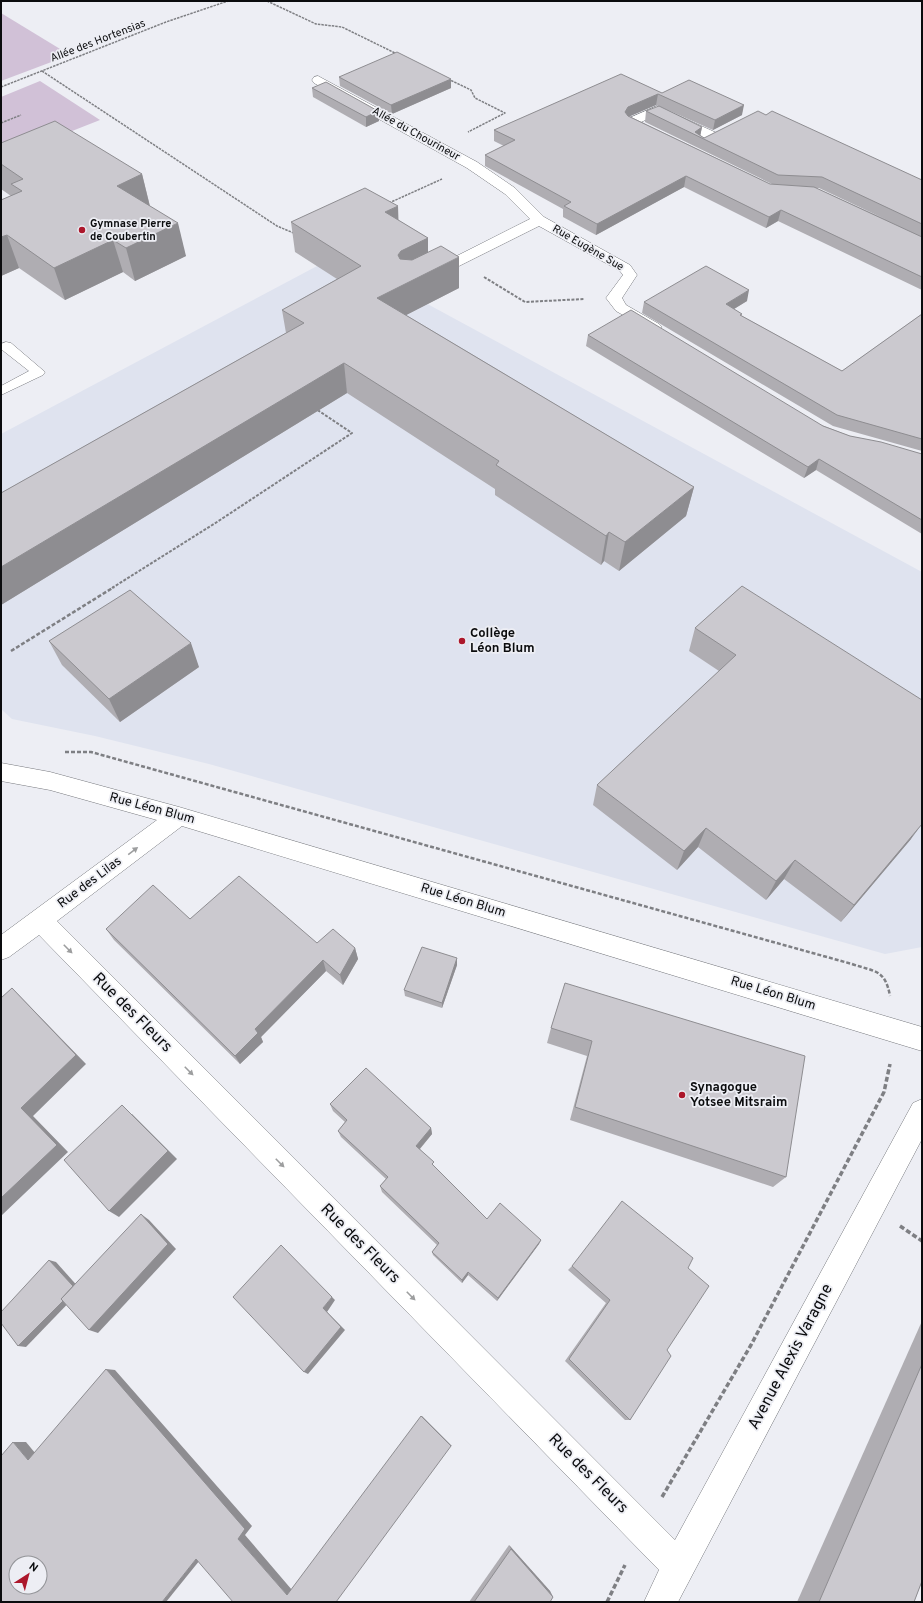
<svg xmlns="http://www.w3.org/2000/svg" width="923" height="1603" font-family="Overpass,sans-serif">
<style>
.built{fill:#dfe3ef}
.green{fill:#d1c1d7}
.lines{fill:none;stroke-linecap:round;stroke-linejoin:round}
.lane-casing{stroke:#77797e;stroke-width:1}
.street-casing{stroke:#77797e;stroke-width:1}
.path-far3{stroke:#7e7f83;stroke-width:1.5;stroke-dasharray:2.5 1;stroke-linecap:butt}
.path-far2{stroke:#7e7f83;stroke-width:2;stroke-dasharray:3 1.5;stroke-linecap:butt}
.path-far1{stroke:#7e7f83;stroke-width:2.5;stroke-dasharray:4 2;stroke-linecap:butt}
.path{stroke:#7e7f83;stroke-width:3.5;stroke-dasharray:5 2.5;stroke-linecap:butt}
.lane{fill:#fff;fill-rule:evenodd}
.street{fill:#fff;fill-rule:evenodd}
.wall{fill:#afadb2;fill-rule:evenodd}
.shaded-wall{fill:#8e8d91}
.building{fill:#cbc9cf;stroke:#8e8d91;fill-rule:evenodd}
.oneway{fill:#9d9e9f}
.poi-dot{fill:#ac172b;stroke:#edeef4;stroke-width:1.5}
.labels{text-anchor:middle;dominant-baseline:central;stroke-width:3.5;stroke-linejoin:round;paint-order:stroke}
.far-street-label{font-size:11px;fill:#0b0c0e;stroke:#edeef4}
.far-poi-label{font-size:11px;font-weight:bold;fill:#0b0c0e;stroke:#edeef4;text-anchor:start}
.poi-label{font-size:13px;font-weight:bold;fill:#0b0c0e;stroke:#edeef4;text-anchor:start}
.street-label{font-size:13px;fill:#0b0c0e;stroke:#edeef4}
.near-street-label{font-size:16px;fill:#0b0c0e;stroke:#edeef4}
</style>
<rect width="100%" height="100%" fill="#edeef4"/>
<polygon class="built" points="319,265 409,294 922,572 922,947 885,954 209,764 95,736 12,719 1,709 1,434"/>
<g class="green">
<polygon points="1,13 70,55 1,81"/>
<polygon points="40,81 100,120 1,159 1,97"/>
</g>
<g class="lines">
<g class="lane-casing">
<polygon id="lane" points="6,342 11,343 45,372 43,375 1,395 1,386 29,371 1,349 1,344"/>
</g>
<g class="street-casing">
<g id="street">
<polygon points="318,76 477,162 515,188 544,217 630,265 637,275 622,298 626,305 659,324 662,327 659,330 649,330 616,311 606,298 623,275 620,271 539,226 437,277 427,277 425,274 427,271 530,219 505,194 467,168 314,83 312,80 314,77"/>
<polygon points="657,106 719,134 720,137 719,140 709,140 657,115 641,122 658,133 657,136 652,137 627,125 625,122 627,119"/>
<polygon points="1,763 50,772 179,807 922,1027 922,1051 182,826 57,921 675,1540 913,1103 922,1099 922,1139 678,1602 644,1602 659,1570 39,935 9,957 1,960 1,935 157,820 50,790 1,781"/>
</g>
</g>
<g class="path-far3">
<polyline points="267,1 316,24 342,27 397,54"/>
<polyline points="42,71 277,226 296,234"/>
<polyline points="448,79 471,90 475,98 505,113 468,132"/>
<polyline points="1,87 166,22 228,1"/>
<polyline points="1,123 21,115"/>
<polyline points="389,203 442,179"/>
</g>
<g class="path-far2">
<polyline points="484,277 525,302 584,299"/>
<polyline points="112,588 217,522 352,433 316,409"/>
</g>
<g class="path-far1">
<polyline points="11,651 114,587"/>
<path d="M65,752H91L852,964C875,972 885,969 890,996"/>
</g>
<g class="path">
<polyline points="900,1226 922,1241"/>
<polyline points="662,1497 751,1345 884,1092 890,1064"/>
<polyline points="607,1602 625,1565"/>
</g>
<use href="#lane" class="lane"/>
<use href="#street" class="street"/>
</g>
<g class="wall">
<polygon points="339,77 451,79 451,88 392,114 340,86"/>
<polygon points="312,88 378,111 379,121 366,127 313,97"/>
<path d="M662,93L742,115L713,130L656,105L629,116L770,184L774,185L645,122L646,111L702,127L700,136L704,138L922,180V290L778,221L766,228L684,187L596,235L563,217V209L485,166V155L504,146L494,141V130ZM816,188H819L887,220Z"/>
<polygon points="1,143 142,174 150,206 186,256 135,281 123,272 65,300 19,268 1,276 1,200 11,196 1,189"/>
<polygon points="398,220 428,238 428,252 459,288 406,315 694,487 686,516 619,571 604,561 601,565 495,495 495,489 347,393 1,605 1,493 286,333 282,310 337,279 295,252 291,222"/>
<polygon points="747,301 734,309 742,316 842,371 922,314 922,451 833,426 642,313 644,302"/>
<polygon points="588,335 850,436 922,454 922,534 816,470 804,478 586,346"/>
<polygon points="742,586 911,839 841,922 784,879 766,900 698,847 677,870 593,805 597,785 719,671 689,651 695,628"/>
<polygon points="49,641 199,667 120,722 62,665"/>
<polygon points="190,919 317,943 355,948 358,959 343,985 326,971 261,1037 263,1042 240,1064 114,940 106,929"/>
<polygon points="457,958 457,965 442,1008 405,996 404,990"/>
<polygon points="565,983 786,1177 773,1187 570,1120 587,1056 547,1043 551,1028"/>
<polygon points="330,1104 431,1128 432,1134 420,1149 434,1167 487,1219 541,1240 539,1244 497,1301 468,1275 462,1283 433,1255 432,1252 437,1245 382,1192 380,1186 386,1179 341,1137 338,1131 345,1122 333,1111"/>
<polygon points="572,1266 688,1268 667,1350 630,1420 625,1420 565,1361 606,1303 568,1270"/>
<polygon points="922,1321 922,1581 914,1602 797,1602"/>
<polygon points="509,1545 550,1591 553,1597 550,1602 469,1602"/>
</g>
<g class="shaded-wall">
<polygon points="451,79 451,88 392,114 391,105"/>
<polygon points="658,94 656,105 626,118 625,112 628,107"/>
<polygon points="744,105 742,115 713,130 715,120"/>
<polygon points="378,111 379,121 366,127 366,117"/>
<polygon points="702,127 700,137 695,132"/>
<polygon points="142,174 150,207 117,186"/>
<polygon points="686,176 684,187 596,235 597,224"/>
<polygon points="398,206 399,237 385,212"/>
<polygon points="781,210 778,221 766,228 769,217"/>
<polygon points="178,223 186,256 135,281 126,248"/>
<polygon points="7,235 19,268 1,276 1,237"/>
<polygon points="428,238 428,268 400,285 398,255 401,251"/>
<polygon points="113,240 123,272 65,300 54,268"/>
<polygon points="459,257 459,288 379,329 377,298"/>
<polygon points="749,290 747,301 724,315 726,304"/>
<polygon points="344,363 347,393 1,605 1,567"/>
<polygon points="819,459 816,470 804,478 808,467"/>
<polygon points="694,487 686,516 619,571 625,542"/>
<polygon points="609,532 604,561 601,565 606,536"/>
<polygon points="191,643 199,667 120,722 109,699"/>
<polygon points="922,824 911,839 841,922 854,905"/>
<polygon points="706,828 698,847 677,870 684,851"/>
<polygon points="795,860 784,879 766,900 776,881"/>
<polygon points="355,948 358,959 343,985 340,975"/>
<polygon points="457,958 457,965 442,1008 442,1003"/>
<polygon points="323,960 326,971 261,1037 263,1042 240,1064 235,1056 255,1029"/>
<polygon points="12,988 86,1064 33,1116 68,1152 1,1216 1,1198 21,1108"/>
<polygon points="132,1114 177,1159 119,1217 109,1211"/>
<polygon points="431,1128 432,1134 417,1152 416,1146"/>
<polygon points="141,1214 149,1220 176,1249 98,1333 89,1330"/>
<polygon points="541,1240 539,1244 497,1301 498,1298"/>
<polygon points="49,1260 56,1262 81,1290 26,1347 18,1346"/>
<polygon points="468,1272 468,1275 462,1283 462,1280"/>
<polygon points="332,1297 335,1300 327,1312 345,1330 308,1374 304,1372 323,1308"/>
<polygon points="106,1369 115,1370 252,1526 245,1535 292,1590 287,1595 238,1539"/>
<polygon points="421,1416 422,1416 452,1446 451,1446"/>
<polygon points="13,1442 26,1442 40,1459 28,1460"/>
<polygon points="509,1545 550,1591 553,1597 511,1549"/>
<polygon points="204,1555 166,1602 162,1602 196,1559"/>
</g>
<g class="building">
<polygon points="397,52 451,79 391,105 339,77"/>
<polygon points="621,74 662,93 689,80 744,105 715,120 658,94 628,107 625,112 628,116 770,184 814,187 922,237 922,277 781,210 769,217 686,176 597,224 564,206 571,202 485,155 515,140 494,130"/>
<polygon points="326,82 378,111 366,117 312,88"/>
<polygon points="659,106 702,127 695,132 704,138 758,111 766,115 772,111 922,180 922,224 822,177 778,175 646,111"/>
<polygon points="55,121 142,174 117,186 178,223 126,248 113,240 54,268 7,235 1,237 1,200 22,191 11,184 23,179 1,164 1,143"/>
<polygon points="365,188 398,206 385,212 428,238 401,251 398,255 400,259 412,260 441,246 459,257 377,298 694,487 625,542 609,532 606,536 496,465 499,461 344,363 1,567 1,493 304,323 282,310 361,266 291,222"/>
<polygon points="706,266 749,290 726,304 742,314 740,315 842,371 922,314 922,439 837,415 644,302"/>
<polygon points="631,310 823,426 850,436 881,442 922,454 922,520 819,459 808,467 588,335"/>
<polygon points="742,586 922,700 922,824 854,905 795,860 776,881 706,828 684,851 597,785 736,655 695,628"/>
<polygon points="130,590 191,643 109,699 49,641"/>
<polygon points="239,876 317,943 333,929 355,948 340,975 323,960 255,1029 258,1033 235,1056 106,929 153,885 190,919"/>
<polygon points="422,947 457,958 442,1003 404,990"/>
<polygon points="565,983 805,1056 786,1177 575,1107 592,1041 551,1028"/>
<polygon points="12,988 76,1055 21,1108 57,1145 1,1198 1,998"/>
<polygon points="366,1068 431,1128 416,1146 434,1162 432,1164 487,1219 500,1203 541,1240 498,1298 468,1272 462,1280 432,1252 439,1243 380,1186 388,1177 338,1131 347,1120 330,1104"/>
<polygon points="122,1105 168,1151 109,1211 64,1160"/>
<polygon points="622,1201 693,1258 688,1268 709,1286 667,1350 671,1356 630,1420 569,1359 610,1300 572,1266"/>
<polygon points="141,1214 168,1244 89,1330 61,1299"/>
<polygon points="281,1245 332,1297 323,1308 341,1327 304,1372 233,1297"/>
<polygon points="49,1260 73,1286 61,1299 63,1301 18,1346 1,1323 1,1312"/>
<polygon points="922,1364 922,1581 914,1602 819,1602"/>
<path d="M106,1369L245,1529L238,1539L287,1595L421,1416L451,1446L336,1602H233L196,1559L162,1602H1V1456L13,1442L28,1460ZM16,1563H40V1587H16Z"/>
<polygon points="511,1549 553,1597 550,1602 474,1602"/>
</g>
<defs><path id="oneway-solid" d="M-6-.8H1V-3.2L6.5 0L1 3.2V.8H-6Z"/></defs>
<g class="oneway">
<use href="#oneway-solid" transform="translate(133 851) rotate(-37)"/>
<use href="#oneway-solid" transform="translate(68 949) rotate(45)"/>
<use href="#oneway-solid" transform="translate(189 1071) rotate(45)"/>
<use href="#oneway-solid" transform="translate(280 1163) rotate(45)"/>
<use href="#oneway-solid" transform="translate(411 1296) rotate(45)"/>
</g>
<g class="poi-dot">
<circle cx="82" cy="230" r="4"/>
<circle cx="462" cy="641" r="4"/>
<circle cx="682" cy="1095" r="4"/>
</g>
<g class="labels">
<g class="far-street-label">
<text transform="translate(98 41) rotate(-21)">Allée des Hortensias</text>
<text transform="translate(416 134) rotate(29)">Allée du Chourineur</text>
<text transform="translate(588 248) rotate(30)">Rue Eugène Sue</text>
</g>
<g class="far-poi-label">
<text x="90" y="224">Gymnase Pierre<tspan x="90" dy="13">de Coubertin</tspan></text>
</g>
<g class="poi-label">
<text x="470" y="634">Collège<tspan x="470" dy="15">Léon Blum</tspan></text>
<text x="690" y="1088">Synagogue<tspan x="690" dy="15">Yotsee Mitsraim</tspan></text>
</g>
<g class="street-label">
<text transform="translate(152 809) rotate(15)">Rue Léon Blum</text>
<text transform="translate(90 883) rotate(-37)">Rue des Lilas</text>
<text transform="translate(463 901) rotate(17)">Rue Léon Blum</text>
<text transform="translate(773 994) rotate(17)">Rue Léon Blum</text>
</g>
<g class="near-street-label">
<text transform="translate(132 1013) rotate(45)">Rue des Fleurs</text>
<text transform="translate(360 1244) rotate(45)">Rue des Fleurs</text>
<text transform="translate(791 1357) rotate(-62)">Avenue Alexis Varagne</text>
<text transform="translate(588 1474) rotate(45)">Rue des Fleurs</text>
</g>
</g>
<rect width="923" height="1603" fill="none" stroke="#0b0c0e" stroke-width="4"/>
<g transform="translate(28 1575) rotate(36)"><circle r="19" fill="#edeef4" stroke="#939498"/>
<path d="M0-3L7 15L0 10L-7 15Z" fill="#ac172b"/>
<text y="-6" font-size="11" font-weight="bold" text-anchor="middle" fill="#0b0c0e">N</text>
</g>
</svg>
